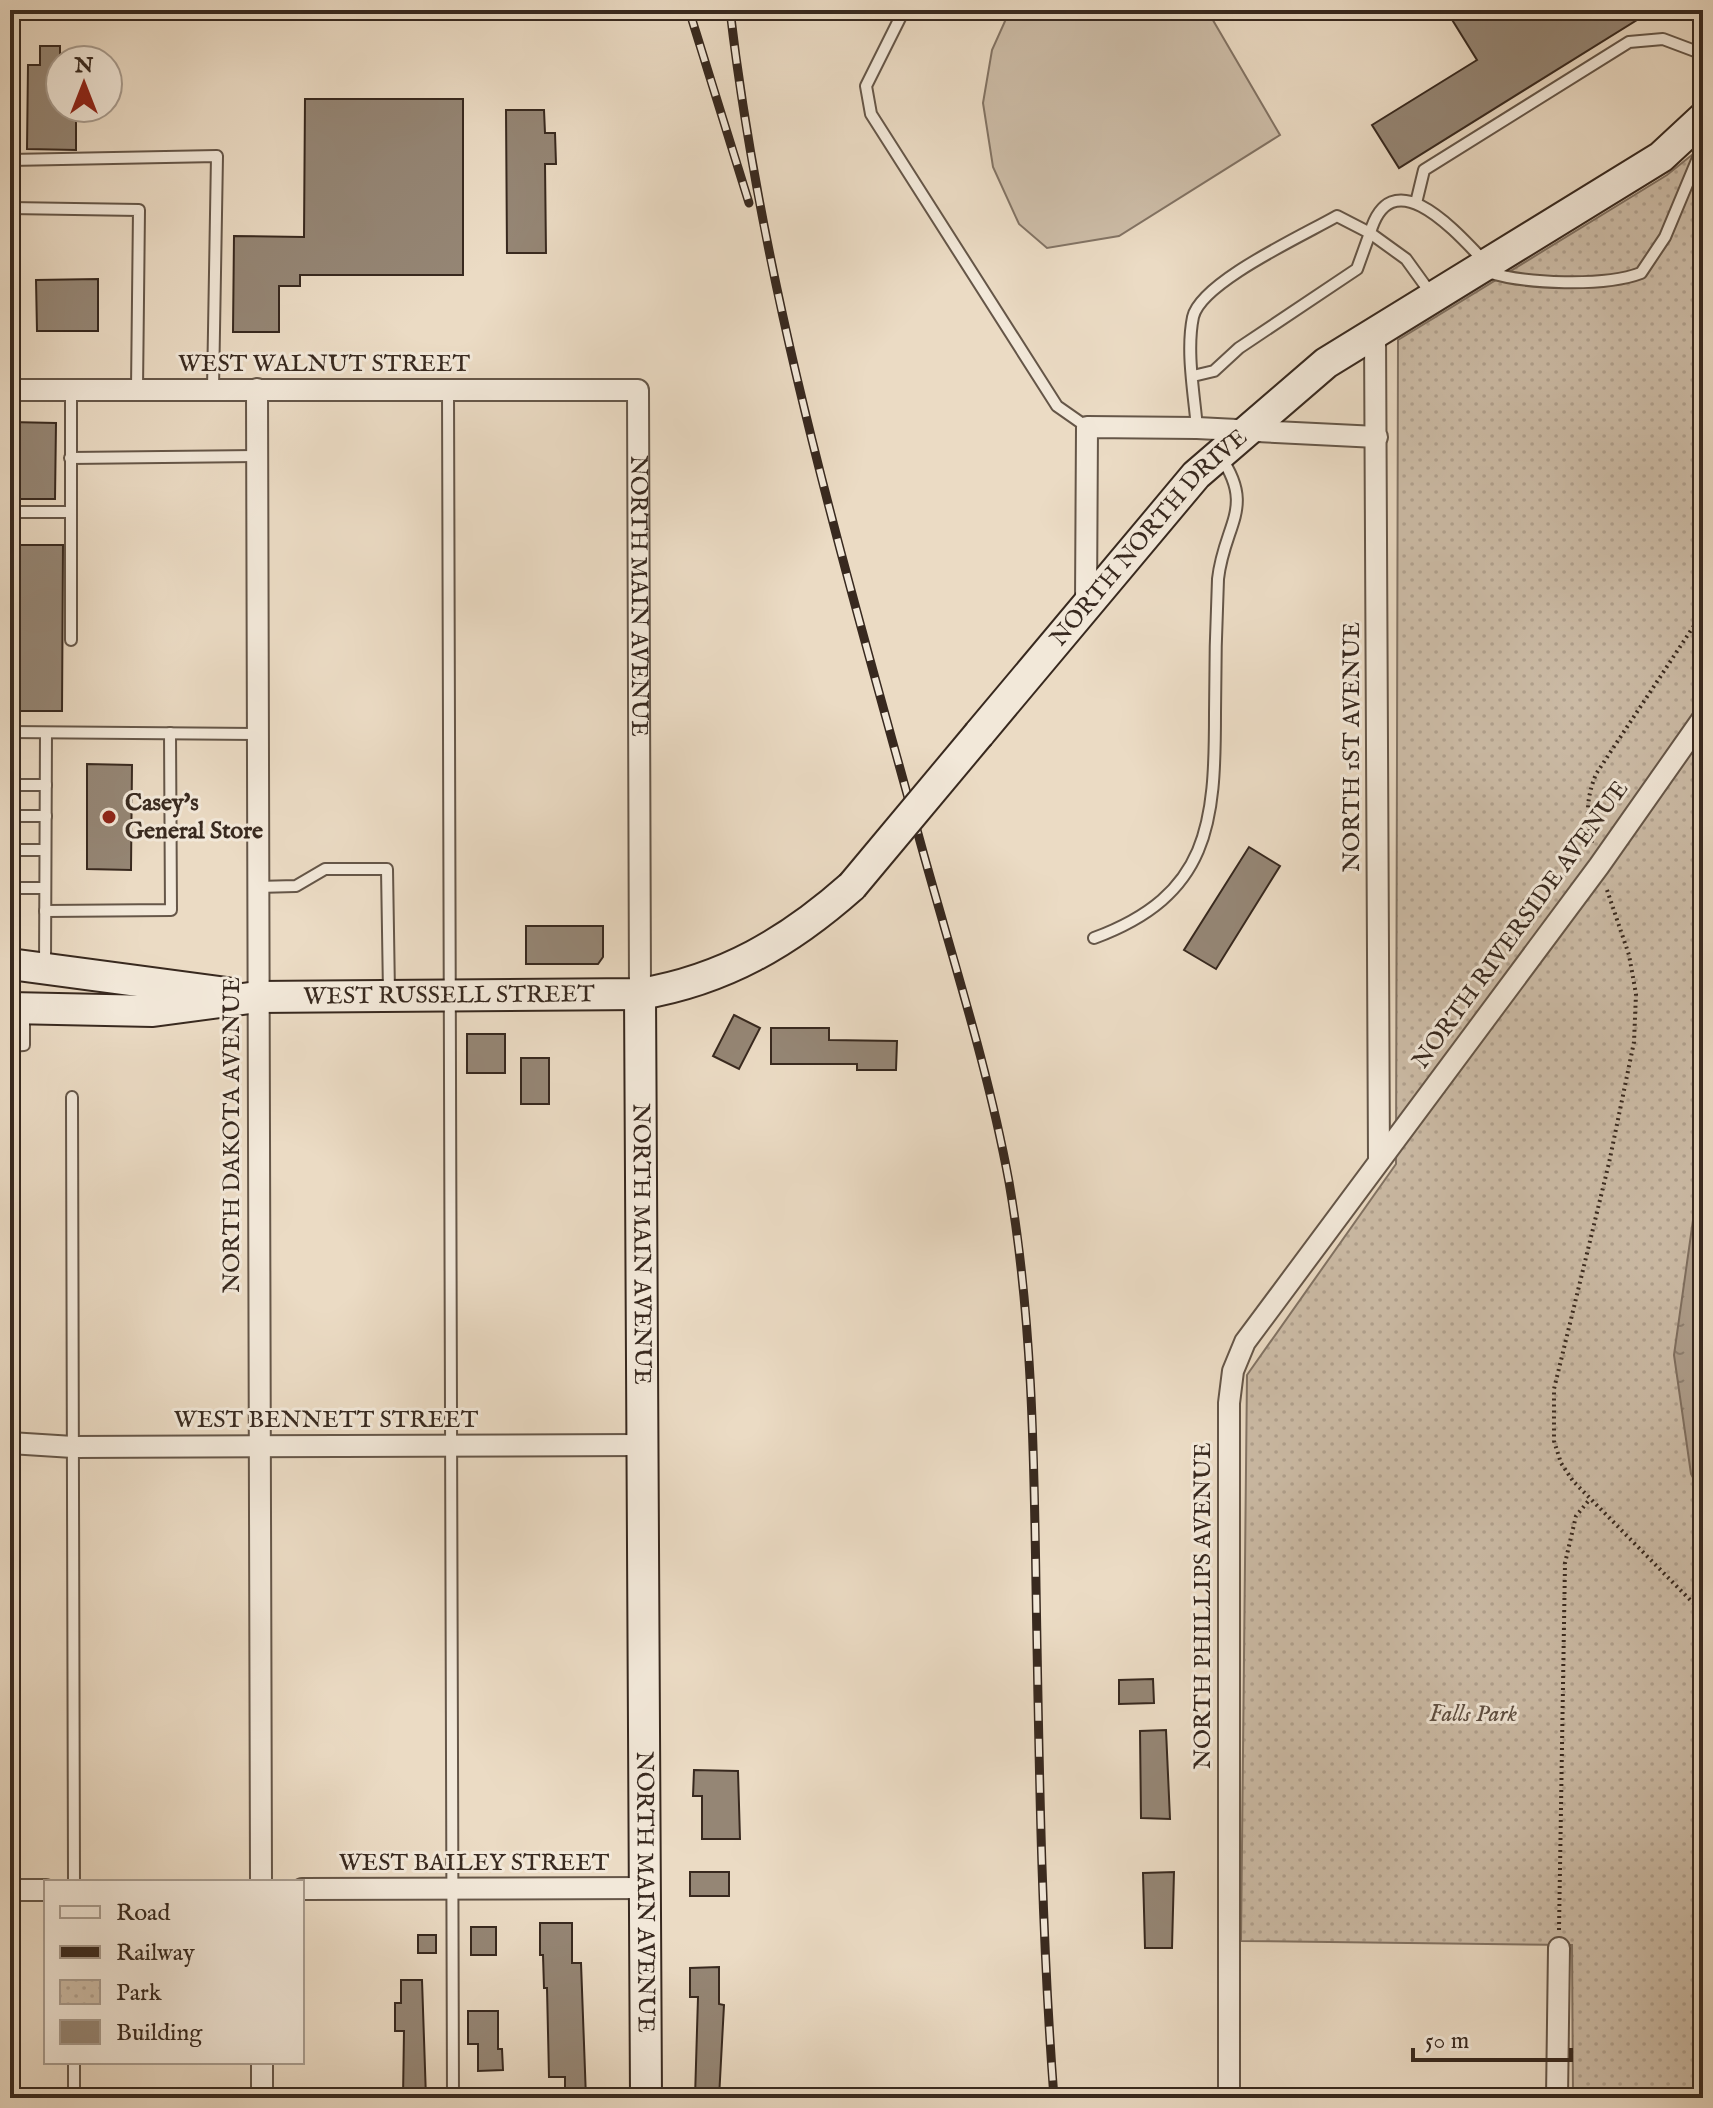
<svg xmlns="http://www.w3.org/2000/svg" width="1713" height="2108" font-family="'IM FELL English',serif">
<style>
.park{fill:url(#park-dots);stroke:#827364;stroke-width:2}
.pitch{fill:#cdbda8;stroke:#827364;stroke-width:2}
.water{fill:url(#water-ripples);stroke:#7f6f60;stroke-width:2}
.building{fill:#958675;stroke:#38291f;stroke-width:2}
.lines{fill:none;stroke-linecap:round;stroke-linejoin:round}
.lane-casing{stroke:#655648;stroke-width:14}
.street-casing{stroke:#655648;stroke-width:24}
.secondary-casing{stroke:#38291f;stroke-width:34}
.path{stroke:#38291f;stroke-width:4;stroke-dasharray:2 4;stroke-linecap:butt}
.lane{stroke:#f2e8d9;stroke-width:10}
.street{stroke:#f2e8d9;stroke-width:20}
.secondary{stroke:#f2e8d9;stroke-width:30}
.rail-casing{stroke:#38291f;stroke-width:9}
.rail{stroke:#f2e8d9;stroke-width:6;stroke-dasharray:18;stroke-linecap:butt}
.secondary-bridge-casing{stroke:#38291f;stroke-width:34;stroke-linecap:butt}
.secondary-bridge{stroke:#f2e8d9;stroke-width:30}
.poi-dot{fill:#8f2418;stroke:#f2e8d9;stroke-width:3}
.labels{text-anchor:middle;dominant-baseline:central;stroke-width:6;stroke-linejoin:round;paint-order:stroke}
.street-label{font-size:24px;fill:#38291f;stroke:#f2e8d9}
.poi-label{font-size:24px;font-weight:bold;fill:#38291f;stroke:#f2e8d9;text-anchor:start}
.park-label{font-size:24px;font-style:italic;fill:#5d4e41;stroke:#f2e8d9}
</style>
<defs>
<pattern id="park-dots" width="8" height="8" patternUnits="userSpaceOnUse" patternTransform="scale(2)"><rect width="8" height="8" fill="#cdbda8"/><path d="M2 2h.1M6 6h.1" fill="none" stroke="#b1a290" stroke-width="1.8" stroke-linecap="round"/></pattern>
<pattern id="water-ripples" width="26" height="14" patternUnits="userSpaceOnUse" patternTransform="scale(2)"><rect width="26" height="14" fill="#ae9e8c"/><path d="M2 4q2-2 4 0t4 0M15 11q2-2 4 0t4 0" fill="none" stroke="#8f8172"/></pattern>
</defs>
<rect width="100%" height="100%" fill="#ebdbc4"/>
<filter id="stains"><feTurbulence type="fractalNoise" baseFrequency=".0025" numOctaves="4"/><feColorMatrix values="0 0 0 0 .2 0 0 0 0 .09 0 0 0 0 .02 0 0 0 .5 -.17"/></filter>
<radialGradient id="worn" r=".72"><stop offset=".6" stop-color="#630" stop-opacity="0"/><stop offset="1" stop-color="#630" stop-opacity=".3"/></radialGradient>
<polygon class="park" points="1703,146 1703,2098 1573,2098 1572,1945 1241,1941 1247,1375 1396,1164 1398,340 1667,175"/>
<polygon class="pitch" points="1010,10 1207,10 1280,135 1119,236 1047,248 1019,224 993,167 983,103 992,50"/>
<polygon class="water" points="1703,1184 1703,1496 1691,1474 1674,1355 1694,1213"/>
<g class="building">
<polygon points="1446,10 1653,10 1399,168 1372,125 1477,60"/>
<polygon points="40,46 60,46 60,108 76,108 76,150 27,149 28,65 40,65"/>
<polygon points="305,99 463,99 463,275 300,275 300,286 279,286 279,332 233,332 234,236 304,237"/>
<polygon points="506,110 544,110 545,133 555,133 556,164 545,164 546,253 507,253"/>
<polygon points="98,279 98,331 37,331 36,280"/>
<polygon points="10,422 56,423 55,499 10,499"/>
<polygon points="10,545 63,545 62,711 10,711"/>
<polygon points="87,764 132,765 131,870 87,869"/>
<polygon points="1249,847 1280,866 1216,969 1184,950"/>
<polygon points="526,926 603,926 603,957 598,964 526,964"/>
<polygon points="734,1015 760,1028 739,1069 713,1056"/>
<polygon points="771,1028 829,1028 829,1040 897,1041 896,1070 857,1070 857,1064 771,1064"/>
<rect x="467" y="1034" width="38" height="39"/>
<rect x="521" y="1058" width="28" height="46"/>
<polygon points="1153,1679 1154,1703 1119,1704 1119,1680"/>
<polygon points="1166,1730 1170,1819 1141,1818 1140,1731"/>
<polygon points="694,1770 738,1771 740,1839 702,1839 702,1796 693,1796"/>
<rect x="690" y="1872" width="39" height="24"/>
<polygon points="1174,1872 1172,1948 1145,1948 1143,1873"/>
<polygon points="540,1923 572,1923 572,1963 581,1963 586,2098 565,2098 565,2077 549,2077 547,1988 544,1988 543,1955 540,1955"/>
<rect x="471" y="1927" width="25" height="28"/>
<rect x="418" y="1935" width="18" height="18"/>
<polygon points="719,1967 719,2004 724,2005 719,2098 695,2098 698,1997 690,1997 690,1968"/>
<polygon points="401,1980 422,1980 426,2098 403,2098 404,2031 395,2031 395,2003 401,2003"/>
<polygon points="468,2011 498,2011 498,2049 502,2049 503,2070 478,2071 478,2044 468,2044"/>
</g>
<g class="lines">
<g class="lane-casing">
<g id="lane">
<polyline points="904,10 866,86 871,114 1057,406 1087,427"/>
<polyline points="10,160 217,156 213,389"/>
<polyline points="1416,203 1424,170 1629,42 1663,39 1703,54"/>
<polyline points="10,208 139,210 137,389"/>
<path d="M1488,272C1525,284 1604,287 1641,273L1665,237L1703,146"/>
<path d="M1432,295L1406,259L1370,233C1392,157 1458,234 1485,262"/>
<path d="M1193,376L1214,371L1239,348L1357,269L1370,233L1337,216C1304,235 1201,282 1193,317C1186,351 1194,393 1197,428"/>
<polyline points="448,390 453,2098"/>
<polyline points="70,458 257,456"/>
<polyline points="10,512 70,512"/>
<polyline points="71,640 71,390"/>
<polyline points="10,732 257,734"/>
<polyline points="17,785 46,785"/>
<polyline points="17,816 46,816"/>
<polyline points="17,850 45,850"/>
<polyline points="257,887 296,886 325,869 387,869 389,993"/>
<polyline points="10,888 45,888"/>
<polyline points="45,911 171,910 170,733"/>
<path d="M1094,938C1210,895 1215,823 1215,713C1215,668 1216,624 1218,579C1224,524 1256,508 1220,456"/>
<polyline points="45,967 46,733"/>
<polyline points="10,1046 24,1045 24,1013"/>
<polyline points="72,1097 74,1882"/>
<polyline points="74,2062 74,2098"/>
</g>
</g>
<g class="street-casing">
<g id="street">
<polyline points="1375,332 1379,1161"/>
<polyline points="257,389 261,1882"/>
<path id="s1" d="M10,390H638L640,994"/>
<polyline points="1086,604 1087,427 1197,428 1377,437"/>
<polyline points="10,1443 73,1447 642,1445"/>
<polyline points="302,1889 646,1888"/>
<polyline points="10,1890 46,1890"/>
<polyline points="262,2062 262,2098"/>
<polyline points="1229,2098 1229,1403 1233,1371 1245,1342 1599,866 1703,718"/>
<polyline points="1557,2098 1559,1948"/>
</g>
</g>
<g class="secondary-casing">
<g id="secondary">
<path id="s2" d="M979,734L1196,475L1326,363L1661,157L1703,118"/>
<polyline points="10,964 227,993"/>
<path id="s3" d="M640,994L646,2098"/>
<path id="s4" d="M10,1008L153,1011L257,997L640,994C724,980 789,942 852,886"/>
</g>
</g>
<g class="path">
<path d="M1592,843C1586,816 1586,799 1596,774L1703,612"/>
<polyline points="1607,890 1629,955 1636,994 1634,1042 1609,1163 1554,1389 1554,1441 1561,1463 1573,1481 1703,1613"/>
<polyline points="1559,1930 1565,1563 1576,1516 1590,1499"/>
</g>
<use href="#lane" class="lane"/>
<use href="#street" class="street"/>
<use href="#secondary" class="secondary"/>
<g class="rail-casing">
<g id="rail">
<polyline points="689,10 749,203"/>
<path d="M730,10C763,293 845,567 920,841C951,954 988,1067 1009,1182C1032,1315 1034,1452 1036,1586C1039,1757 1041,1928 1054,2098"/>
</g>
</g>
<use href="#rail" class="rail"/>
<g class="secondary-bridge-casing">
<polyline id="secondary-bridge" points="852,886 979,734"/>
</g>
<use href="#secondary-bridge" class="secondary-bridge"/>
</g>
<circle class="poi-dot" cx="109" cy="817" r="8"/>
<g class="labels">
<g class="street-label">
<text x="324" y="364">WEST WALNUT STREET</text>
<text stroke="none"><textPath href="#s2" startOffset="260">NORTH NORTH DRIVE</textPath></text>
<text stroke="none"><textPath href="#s1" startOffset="834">NORTH MAIN AVENUE</textPath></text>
<text transform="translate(1352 747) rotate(-90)">NORTH 1ST AVENUE</text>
<text transform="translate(1521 925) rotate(-54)">NORTH RIVERSIDE AVENUE</text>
<text stroke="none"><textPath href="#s4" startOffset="440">WEST RUSSELL STREET</textPath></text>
<text transform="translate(232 1135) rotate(-90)">NORTH DAKOTA AVENUE</text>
<text stroke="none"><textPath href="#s3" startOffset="250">NORTH MAIN AVENUE</textPath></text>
<text x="326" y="1420">WEST BENNETT STREET</text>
<text transform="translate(1203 1606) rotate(-90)">NORTH PHILLIPS AVENUE</text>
<text x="474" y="1863">WEST BAILEY STREET</text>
<text stroke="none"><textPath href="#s3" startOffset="898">NORTH MAIN AVENUE</textPath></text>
</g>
<g class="poi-label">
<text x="125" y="803">Casey's<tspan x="125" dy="28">General Store</tspan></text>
</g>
<g class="park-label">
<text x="1473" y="1714">Falls Park</text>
</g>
</g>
<rect width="1713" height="2108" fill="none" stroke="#ebdbc4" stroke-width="40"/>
<rect x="12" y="12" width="1689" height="2084" fill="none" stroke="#38291f" stroke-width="4"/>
<rect x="20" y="20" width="1673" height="2068" fill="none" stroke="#38291f" stroke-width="2"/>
<rect x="44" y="1880" width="260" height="184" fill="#f2e8d9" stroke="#a89c8f" stroke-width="2"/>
<rect x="60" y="1906" width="40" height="12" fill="#f2e8d9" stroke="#a89c8f" stroke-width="2"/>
<text x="116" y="1920" font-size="24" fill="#38291f">Road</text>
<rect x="60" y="1946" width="40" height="12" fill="#38291f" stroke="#a89c8f" stroke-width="2"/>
<text x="116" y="1960" font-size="24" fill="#38291f">Railway</text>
<rect x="60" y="1980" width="40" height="24" fill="url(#park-dots)" stroke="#a89c8f" stroke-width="2"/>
<text x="116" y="2000" font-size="24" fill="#38291f">Park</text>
<rect x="60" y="2020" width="40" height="24" fill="#958675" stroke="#a89c8f" stroke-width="2"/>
<text x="116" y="2040" font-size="24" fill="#38291f">Building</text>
<g transform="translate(84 84)"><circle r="38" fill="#f2e8d9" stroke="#a89c8f" stroke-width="2"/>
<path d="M0-6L14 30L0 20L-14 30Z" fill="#8f2418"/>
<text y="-12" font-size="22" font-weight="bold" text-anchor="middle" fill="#38291f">N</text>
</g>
<path d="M1413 2048v12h158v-12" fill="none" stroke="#38291f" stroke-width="4"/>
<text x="1425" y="2048" font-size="24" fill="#38291f" stroke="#f2e8d9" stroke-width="6" paint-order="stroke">50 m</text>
<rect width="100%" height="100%" filter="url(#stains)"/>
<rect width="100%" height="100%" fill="url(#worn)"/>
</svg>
